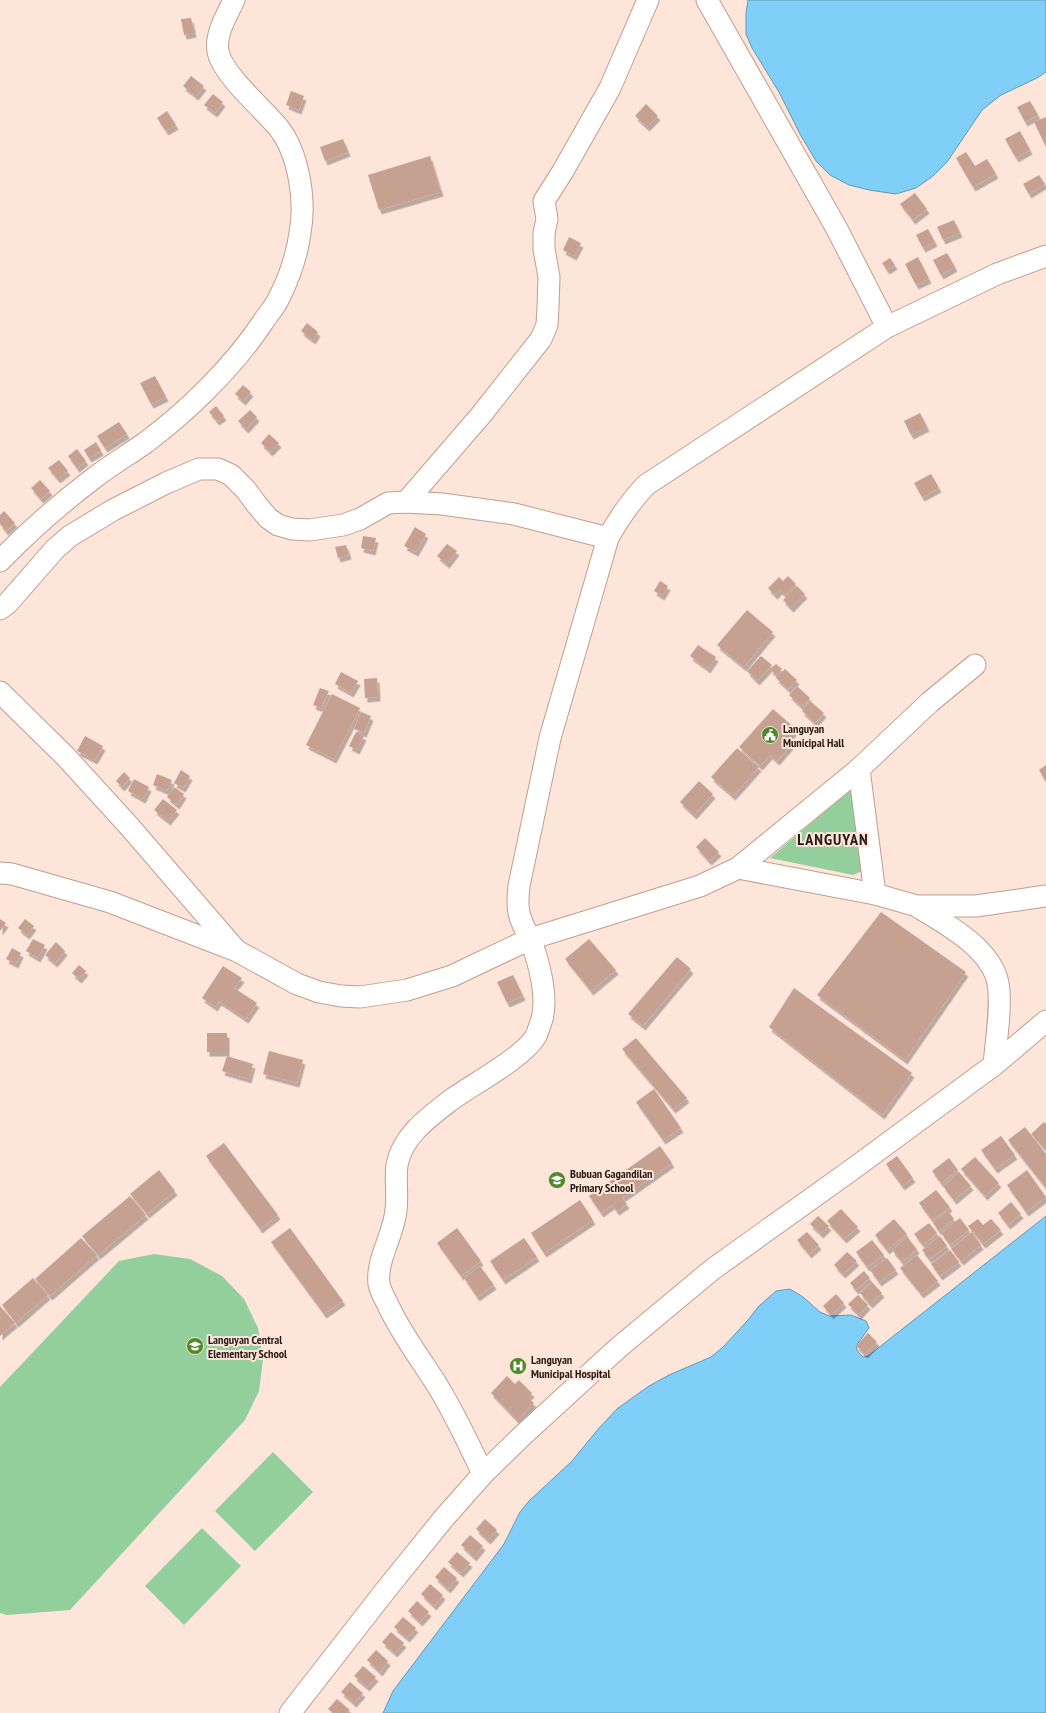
<svg xmlns="http://www.w3.org/2000/svg" width="1046" height="1713" font-family="'PT Sans Narrow',sans-serif">
<style>
.green{fill:#93cf9c}
.water{fill:#7fcff8;stroke:#6498b3}
.building{fill:#c6a191;filter:url(#shadow)}
.lines{fill:none;stroke-linecap:round;stroke-linejoin:round}
.minor-casing{stroke:#c29d8d;stroke-width:23}
.minor{stroke:#fff;stroke-width:21}
.labels{text-anchor:middle;dominant-baseline:central;stroke-width:4;stroke-linejoin:round;paint-order:stroke}
.poi-label{font-size:12px;font-weight:bold;fill:#261812;stroke:#fde5da;text-anchor:start}
.district-label{font-size:16px;font-weight:bold;letter-spacing:1px;fill:#261812;stroke:#fde5da}
</style>
<defs>
<filter id="shadow"><feDropShadow dx="2.5" dy="4.5" stdDeviation="0" flood-color="#0004"/></filter>
</defs>
<rect width="100%" height="100%" fill="#fde5da"/>
<g class="green">
<polygon points="850,790 859,801 862,871 853,875 770,858"/>
<polygon points="154,1254 190,1259 222,1276 244,1299 258,1328 263,1359 259,1391 245,1420 70,1610 7,1615 0,1613 0,1387 119,1261"/>
<polygon points="273,1452 313,1492 255,1551 215,1511"/>
<polygon points="202,1528 241,1566 184,1625 145,1586"/>
</g>
<g class="water">
<polygon points="748,0 1046,0 1046,72 1037,78 1001,95 982,110 947,162 933,176 916,188 896,194 869,190 849,185 830,175 816,161 800,134 779,92 752,48 746,34 746,13"/>
<polygon points="1046,1216 1046,1713 383,1713 393,1691 504,1544 520,1512 529,1501 572,1461 599,1428 618,1408 649,1386 669,1375 711,1357 723,1347 748,1320 758,1307 776,1291 790,1289 803,1297 820,1312 829,1316 851,1315 866,1321 869,1328 856,1346 858,1352 863,1357 868,1356"/>
</g>
<g class="building">
<polygon points="191,18 194,33 184,35 181,19"/>
<polygon points="191,76 204,86 196,96 183,86"/>
<polygon points="291,91 304,96 299,110 286,105"/>
<polygon points="213,94 223,102 215,113 204,105"/>
<polygon points="1030,101 1038,115 1025,122 1017,107"/>
<polygon points="646,104 658,116 647,127 635,116"/>
<polygon points="167,111 176,125 166,131 157,118"/>
<polygon points="1046,117 1046,147 1034,122"/>
<polygon points="1020,131 1030,150 1016,158 1005,139"/>
<polygon points="343,139 348,152 325,161 320,147"/>
<polygon points="966,152 975,166 987,159 996,174 973,187 956,158"/>
<polygon points="430,156 441,192 379,210 368,175"/>
<polygon points="1039,175 1045,184 1029,194 1023,184"/>
<polygon points="915,193 927,209 913,220 900,204"/>
<polygon points="954,220 960,233 943,240 937,227"/>
<polygon points="928,229 935,242 923,248 916,235"/>
<polygon points="569,237 581,243 574,256 563,250"/>
<polygon points="947,253 955,267 941,275 933,260"/>
<polygon points="918,257 929,279 916,285 905,264"/>
<polygon points="890,258 895,265 887,270 882,263"/>
<polygon points="307,323 318,332 313,340 301,331"/>
<polygon points="155,376 166,397 151,404 140,383"/>
<polygon points="243,385 251,392 243,401 235,394"/>
<polygon points="216,406 224,416 217,421 209,412"/>
<polygon points="250,410 257,417 246,429 238,421"/>
<polygon points="920,413 927,427 911,435 904,421"/>
<polygon points="119,422 127,434 105,448 97,436"/>
<polygon points="269,434 279,443 270,452 261,443"/>
<polygon points="96,442 101,451 89,458 84,450"/>
<polygon points="77,449 86,461 77,468 68,456"/>
<polygon points="59,460 68,471 58,479 48,468"/>
<polygon points="931,474 939,488 922,497 914,483"/>
<polygon points="40,480 50,491 41,499 31,488"/>
<polygon points="4,511 15,523 6,531 0,524 0,515"/>
<polygon points="415,527 426,534 416,552 404,546"/>
<polygon points="363,536 376,538 373,551 361,548"/>
<polygon points="447,544 457,551 447,564 437,556"/>
<polygon points="346,545 349,555 338,558 335,547"/>
<polygon points="788,576 796,584 785,595 780,590 775,595 768,588 779,577 783,581"/>
<polygon points="660,581 668,586 662,596 654,591"/>
<polygon points="797,586 805,594 791,608 783,600"/>
<polygon points="747,610 773,632 744,667 717,645"/>
<polygon points="698,645 716,657 708,669 690,656"/>
<polygon points="761,656 772,665 757,681 747,671"/>
<polygon points="776,664 782,669 776,675 770,669"/>
<polygon points="785,669 797,680 788,689 776,678"/>
<polygon points="341,672 358,681 351,693 335,684"/>
<polygon points="377,678 378,697 365,698 364,679"/>
<polygon points="797,686 810,698 802,707 789,695"/>
<polygon points="320,688 329,691 321,708 313,705"/>
<polygon points="332,694 360,708 334,759 306,745"/>
<polygon points="810,701 824,713 815,723 802,711"/>
<polygon points="773,709 796,729 786,741 791,745 777,761 770,755 760,766 739,747"/>
<polygon points="361,712 371,716 364,733 354,729"/>
<polygon points="356,732 364,736 357,750 349,746"/>
<polygon points="85,736 103,746 95,760 77,751"/>
<polygon points="737,748 759,767 733,796 711,777"/>
<polygon points="1046,765 1046,782 1039,770"/>
<polygon points="181,770 190,776 183,788 174,783"/>
<polygon points="124,772 130,778 122,787 116,781"/>
<polygon points="157,774 172,780 167,791 153,785"/>
<polygon points="134,779 149,787 143,799 128,791"/>
<polygon points="699,781 713,794 694,815 680,802"/>
<polygon points="174,787 184,794 177,805 167,797"/>
<polygon points="163,799 177,810 168,821 154,810"/>
<polygon points="705,838 719,852 709,861 696,847"/>
<polygon points="881,912 966,972 905,1060 817,995"/>
<polygon points="0,919 6,923 0,931"/>
<polygon points="25,919 34,926 27,935 18,928"/>
<polygon points="33,939 45,945 38,958 26,951"/>
<polygon points="589,939 616,970 591,991 565,959"/>
<polygon points="56,942 65,951 55,963 45,955"/>
<polygon points="12,948 21,953 16,964 6,959"/>
<polygon points="677,957 691,969 643,1026 628,1014"/>
<polygon points="79,965 86,971 79,979 72,973"/>
<polygon points="223,966 242,978 234,988 257,1003 246,1019 219,1001 215,1007 202,998"/>
<polygon points="513,975 523,996 507,1003 497,982"/>
<polygon points="794,988 912,1073 882,1115 769,1027"/>
<rect x="207" y="1033" width="20" height="19"/>
<polygon points="636,1038 687,1098 673,1109 622,1049"/>
<polygon points="269,1051 303,1060 297,1083 263,1074"/>
<polygon points="227,1056 253,1064 249,1079 222,1071"/>
<polygon points="654,1089 681,1128 663,1140 636,1102"/>
<polygon points="1044,1122 1046,1124 1046,1150 1031,1134"/>
<polygon points="1025,1127 1046,1154 1046,1188 1008,1140"/>
<polygon points="1001,1136 1015,1155 995,1169 981,1150"/>
<polygon points="224,1143 278,1215 260,1229 206,1156"/>
<polygon points="660,1146 672,1163 622,1198 627,1204 617,1211 612,1205 601,1213 589,1196"/>
<polygon points="897,1156 913,1178 902,1186 886,1164"/>
<polygon points="975,1157 999,1183 985,1196 961,1169"/>
<polygon points="949,1158 958,1170 941,1183 932,1171"/>
<polygon points="159,1170 175,1191 147,1214 130,1194"/>
<polygon points="1027,1170 1046,1197 1026,1212 1007,1185"/>
<polygon points="959,1172 971,1186 954,1200 943,1186"/>
<polygon points="936,1190 950,1207 932,1220 919,1203"/>
<polygon points="130,1196 146,1215 98,1255 82,1236"/>
<polygon points="580,1200 593,1220 544,1253 531,1233"/>
<polygon points="1011,1202 1021,1214 1008,1225 998,1213"/>
<polygon points="841,1209 858,1227 844,1239 827,1221"/>
<polygon points="948,1211 954,1219 939,1231 933,1223"/>
<polygon points="818,1216 829,1226 821,1234 810,1224"/>
<polygon points="960,1218 969,1230 950,1245 941,1233"/>
<polygon points="894,1219 907,1234 887,1250 875,1235"/>
<polygon points="978,1219 983,1225 991,1219 1001,1230 983,1244 968,1226"/>
<polygon points="929,1223 937,1233 923,1245 914,1234"/>
<polygon points="290,1228 343,1301 324,1314 271,1242"/>
<polygon points="457,1228 481,1261 461,1276 437,1243"/>
<polygon points="807,1232 819,1245 809,1254 797,1240"/>
<polygon points="972,1232 981,1245 961,1261 951,1249"/>
<polygon points="940,1236 947,1246 929,1259 922,1250"/>
<polygon points="907,1237 917,1249 902,1262 892,1250"/>
<polygon points="81,1238 97,1255 50,1296 35,1279"/>
<polygon points="524,1238 537,1257 503,1280 490,1261"/>
<polygon points="872,1240 884,1255 867,1267 856,1252"/>
<polygon points="950,1250 959,1262 940,1276 931,1264"/>
<polygon points="847,1252 857,1261 843,1274 834,1265"/>
<polygon points="917,1255 938,1281 921,1294 900,1268"/>
<polygon points="887,1258 896,1270 879,1282 870,1270"/>
<polygon points="480,1266 494,1285 477,1297 464,1278"/>
<polygon points="864,1271 870,1278 856,1290 850,1283"/>
<polygon points="33,1278 48,1295 16,1323 2,1305"/>
<polygon points="872,1282 882,1293 870,1304 860,1293"/>
<polygon points="836,1294 844,1303 831,1315 823,1306"/>
<polygon points="858,1295 868,1305 859,1315 848,1304"/>
<polygon points="0,1306 15,1323 0,1336"/>
<polygon points="868,1333 877,1342 865,1354 856,1346"/>
<polygon points="507,1376 515,1384 519,1380 532,1393 528,1397 534,1403 517,1420 491,1393"/>
<polygon points="485,1519 497,1530 488,1540 476,1529"/>
<polygon points="470,1535 483,1546 474,1557 461,1545"/>
<polygon points="457,1552 470,1563 461,1573 448,1562"/>
<polygon points="444,1567 457,1578 448,1589 435,1577"/>
<polygon points="430,1584 443,1595 434,1606 421,1594"/>
<polygon points="417,1601 429,1612 420,1622 408,1611"/>
<polygon points="403,1617 416,1628 407,1638 394,1627"/>
<polygon points="391,1632 404,1643 395,1653 382,1642"/>
<polygon points="376,1650 388,1661 380,1672 367,1660"/>
<polygon points="363,1666 376,1677 367,1687 354,1676"/>
<polygon points="350,1682 363,1693 354,1703 341,1692"/>
<polygon points="337,1699 350,1710 347,1713 333,1713 328,1709"/>
</g>
<g class="lines">
<g class="minor-casing">
<g id="minor">
<polyline points="707,0 837,229 887,327"/>
<polyline points="406,502 481,415 541,339 547,325 548,307 549,277 544,249 544,233 547,219 544,201 563,171 610,88 648,0"/>
<path d="M0,561C29,531 61,503 94,478C111,465 128,455 145,443C188,411 233,367 263,322C268,314 275,307 279,298C289,278 297,255 300,233C306,201 299,153 278,127C263,109 221,73 218,51C215,34 227,15 234,0"/>
<polyline points="0,609 7,604 55,549 70,536 113,510 166,483 199,469 218,469 231,475 246,490 257,505 268,518 278,525 292,529 310,530 343,525 360,519 388,503 406,502 442,504 514,514 608,538"/>
<polyline points="0,692 66,757 129,826 235,949"/>
<polyline points="859,769 875,894"/>
<polyline points="738,868 859,769 930,702 975,665"/>
<polyline points="0,873 12,874 110,902 237,951 297,984 319,992 341,996 360,997 407,990 452,976 530,939 700,886 738,868 875,894 917,906 976,906 1046,896"/>
<path d="M918,907C946,924 991,948 998,983C1002,1006 996,1041 994,1065"/>
<path d="M483,1474C469,1444 455,1414 437,1385C420,1358 400,1332 387,1303C384,1297 380,1290 379,1284C376,1259 394,1235 396,1210C398,1195 395,1180 397,1165C402,1136 429,1117 451,1100C473,1084 523,1058 536,1036C538,1031 540,1025 542,1019C548,997 539,961 530,939C526,930 521,923 519,913C517,904 518,895 519,886L550,738L608,538C619,518 631,501 646,485L887,327L997,274L1046,256"/>
<polyline points="290,1713 385,1591 444,1518 483,1474 522,1436 618,1348 713,1269 850,1171 994,1065 1046,1021"/>
</g>
</g>
<use href="#minor" class="minor"/>
</g>
<defs>
<g id="civic-disc" transform="scale(0.9)"><circle r="9.5" fill="#4e8a29" stroke="#fde5da"/><path d="M-.6-6.5H3V-4.5H.6V-3L4-1V1h2V6H-6V1h2V-1L-.6-3ZM-1.2 2.5V6h2.4V2.5Z" fill="#fff"/></g>
<g id="school-disc" transform="scale(0.9)"><circle r="9.5" fill="#4e8a29" stroke="#fde5da"/><path d="M0-5L7-2L0 1L-7-2ZM-4 1L0 2.5L4 1V4Q0 6-4 4Z" fill="#fff"/></g>
<g id="hospital-disc" transform="scale(0.9)"><circle r="9.5" fill="#4e8a29" stroke="#fde5da"/><path d="M-5-5h3v3.5h4V-5h3V5h-3V1.5h-4V5h-3Z" fill="#fff"/></g>
</defs>
<g fill-rule="evenodd">
<use href="#civic-disc" x="770" y="735"/>
<use href="#school-disc" x="557" y="1180"/>
<use href="#school-disc" x="195" y="1346"/>
<use href="#hospital-disc" x="518" y="1366"/>
</g>
<g class="labels">
<g class="poi-label">
<text x="783" y="728">Languyan<tspan x="783" dy="14">Municipal Hall</tspan></text>
<text x="570" y="1173">Bubuan Gagandilan<tspan x="570" dy="14">Primary School</tspan></text>
<text x="208" y="1339">Languyan Central<tspan x="208" dy="14">Elementary School</tspan></text>
<text x="531" y="1359">Languyan<tspan x="531" dy="14">Municipal Hospital</tspan></text>
</g>
<g class="district-label">
<text x="833" y="839">LANGUYAN</text>
</g>
</g>
</svg>
